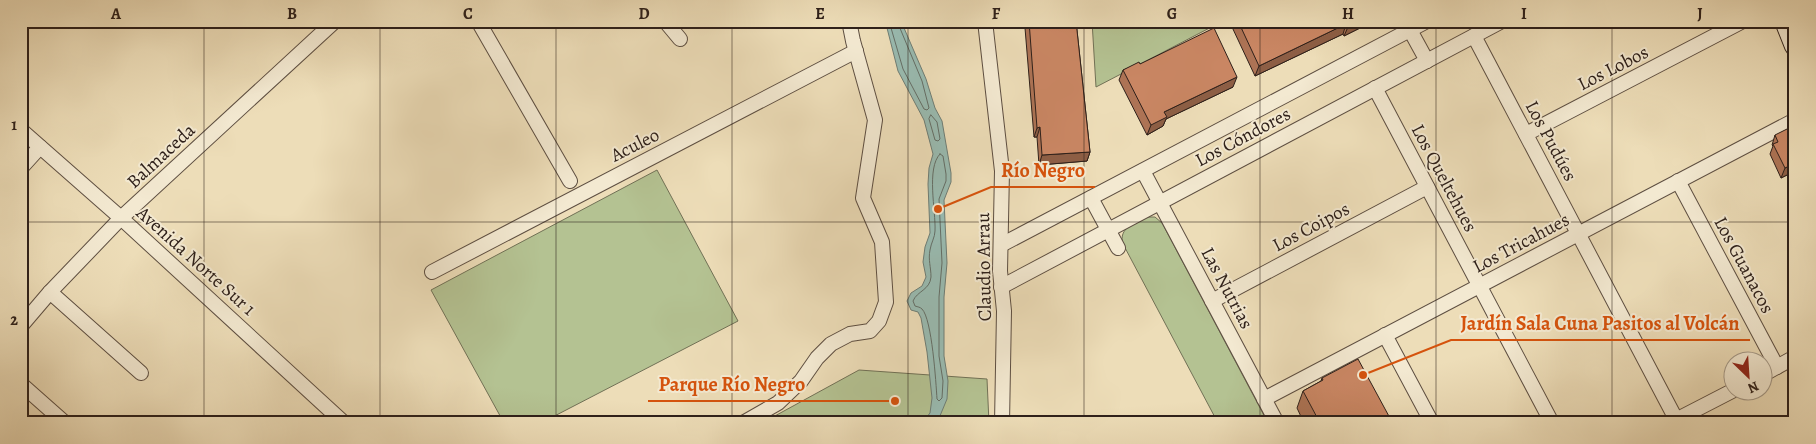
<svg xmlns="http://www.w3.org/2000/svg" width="1816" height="444" font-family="Alegreya,serif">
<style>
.green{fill:#b4c292;stroke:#717156}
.water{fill:#99bbb1;stroke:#6e7d75}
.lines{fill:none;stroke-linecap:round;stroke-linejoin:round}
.shore{stroke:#646e66;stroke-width:1}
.minor-casing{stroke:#5e4f42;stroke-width:16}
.secondary-casing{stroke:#2e201a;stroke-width:22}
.minor{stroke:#f3e9d1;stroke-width:14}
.secondary{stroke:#f3e9d1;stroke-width:20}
.wall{fill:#ad7355;stroke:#2e201a}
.shaded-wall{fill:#8d5e45;stroke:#2e201a}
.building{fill:#c98663;stroke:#2e201a}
.grid{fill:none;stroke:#2e201a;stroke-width:1;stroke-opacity:0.55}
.labels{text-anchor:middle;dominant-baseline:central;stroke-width:4;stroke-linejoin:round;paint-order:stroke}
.street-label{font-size:19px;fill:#2e201a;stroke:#f3e9d1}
.leader{fill:none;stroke:#d5530d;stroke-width:2}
.callout-dot{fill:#d5530d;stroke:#f3e9d1;stroke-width:2}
.callout-label{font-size:20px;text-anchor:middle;font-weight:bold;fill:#d5530d;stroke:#f3e9d1;stroke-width:4;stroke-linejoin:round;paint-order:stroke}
.neatline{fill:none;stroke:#2e201a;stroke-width:2}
.grid-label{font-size:16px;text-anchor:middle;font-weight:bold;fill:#2e201a}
</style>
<rect width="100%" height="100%" fill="#edddb8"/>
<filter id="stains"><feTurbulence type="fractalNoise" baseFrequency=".004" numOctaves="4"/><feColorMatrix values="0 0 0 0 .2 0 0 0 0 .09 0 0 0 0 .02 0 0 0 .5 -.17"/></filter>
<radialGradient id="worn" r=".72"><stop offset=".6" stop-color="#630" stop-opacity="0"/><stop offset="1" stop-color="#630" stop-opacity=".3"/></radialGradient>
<g class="green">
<polygon points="1092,21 1223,21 1096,87"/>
<polygon points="657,170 738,321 541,423 504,423 431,290"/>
<path d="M1146,217H1155L1162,223L1268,423H1218L1123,244C1118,228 1135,223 1146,217Z"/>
<polygon points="859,370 987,379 989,423 762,423"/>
</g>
<polygon class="water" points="884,21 901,21 926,79 935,108 942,121 951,173 951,182 944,200 947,263 944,297 944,356 948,381 947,399 937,423 922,423 930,413 932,398 927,352 921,318 918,312 911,310 907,301 911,293 922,286 926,277 923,262 925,247 930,233 928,184 929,168 933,154 924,120 898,71 887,28"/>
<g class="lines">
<g class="shore">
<polyline points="889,21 903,69 924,109 927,110 929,108 922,81 897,21"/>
<polygon points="931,115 937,122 940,139 938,141 935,140 929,119"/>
<path d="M940,154L943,156L946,174V181L939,199L942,263L939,297V356L943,381L942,398L939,401L937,399C936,383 932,319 922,309C920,307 918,307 915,306L913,301C917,291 930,290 931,277C931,267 928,260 930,250C931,243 935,237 935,231C936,211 926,168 940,154Z"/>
</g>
<g class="minor-casing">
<g id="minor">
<polyline points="478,21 570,181"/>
<polyline points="665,21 680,39"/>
<polyline points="985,21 1002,171 1000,271 1004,311 1002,423"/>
<polyline points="1410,30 1427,61"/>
<polyline points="1474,36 1678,423"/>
<polyline points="1375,88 1552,423"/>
<polyline points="21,130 121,218 344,423"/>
<polyline points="1526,134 1743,21"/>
<polyline points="21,168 40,147"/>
<polyline points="1143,171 1277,423"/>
<polyline points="1678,181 1777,367"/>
<polyline points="1091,198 1118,248"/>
<polyline points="1001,245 1427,21"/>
<polyline points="432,272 856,51"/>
<polyline points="1001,287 1502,21"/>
<polyline points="50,292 141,373"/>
<polyline points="1212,301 1427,187"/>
<polyline points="21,326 50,292 121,218 335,21"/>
<polyline points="1385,335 1432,423"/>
<polyline points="1764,374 1795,357"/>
<polyline points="21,384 65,423"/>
<polyline points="1264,399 1795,120"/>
<polyline points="743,423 778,403 801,381 817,358 831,344 850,334 870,331 879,321 886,302 882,242 863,198 875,120 853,41 849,21"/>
<polyline points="1670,423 1734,390"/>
</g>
</g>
<g class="secondary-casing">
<polyline id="secondary" points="1785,21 1795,46"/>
</g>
<use href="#minor" class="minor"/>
<use href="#secondary" class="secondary"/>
</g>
<g class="wall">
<polygon points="1026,21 1076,21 1090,152 1087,161 1039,165 1037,137 1034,137 1025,28 1027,23"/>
<polygon points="1234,21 1363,21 1360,28 1344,36 1343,34 1255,76 1232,27"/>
<polygon points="1140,64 1233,87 1166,119 1163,126 1147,135 1119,80 1123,70"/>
<polygon points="1775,135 1795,171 1781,178 1770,154 1773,146 1772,145"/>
<polygon points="1322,378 1391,420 1390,423 1304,423 1297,408 1303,391 1321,381"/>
</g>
<g class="shaded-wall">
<polygon points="1358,21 1363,21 1360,28 1344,36 1348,27"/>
<polygon points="1346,24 1343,34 1255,76 1259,66"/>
<polygon points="1237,77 1233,87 1166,119 1163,126 1147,135 1151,125 1164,112"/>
<polygon points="1040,127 1037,137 1034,137 1037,128"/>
<polygon points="1090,152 1087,161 1039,165 1042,155"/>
<polygon points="1795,163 1795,171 1781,178 1785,168"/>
</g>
<g class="building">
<polygon points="1029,21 1076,21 1090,152 1042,155 1040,127 1037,128"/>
<polygon points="1238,21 1358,21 1348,27 1346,24 1259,66"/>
<polygon points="1214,28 1237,77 1164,112 1167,117 1151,125 1123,70 1139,62 1140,64"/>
<polygon points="1795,125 1795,163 1785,168 1773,144 1778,142 1775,135"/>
<polygon points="1358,359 1391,420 1386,423 1320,423 1303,391 1323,380 1322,378"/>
</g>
<path class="grid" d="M204,21V423M380,21V423M556,21V423M732,21V423M908,21V423M1084,21V423M1260,21V423M1436,21V423M1612,21V423M21,222H1795"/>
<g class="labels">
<g class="street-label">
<text transform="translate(1613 68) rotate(-27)">Los Lobos</text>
<text transform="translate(1243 137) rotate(-28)">Los Cóndores</text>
<text transform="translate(1551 141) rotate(62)">Los Pudúes</text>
<text transform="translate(635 145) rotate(-27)">Aculeo</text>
<text transform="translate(161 156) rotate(-43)">Balmaceda</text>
<text transform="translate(1444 178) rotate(62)">Los Queltehues</text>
<text transform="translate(1311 227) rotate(-28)">Los Coipos</text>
<text transform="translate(1521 243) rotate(-28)">Los Tricahues</text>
<text transform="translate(196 261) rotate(42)">Avenida Norte Sur 1</text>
<text transform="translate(1744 265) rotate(62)">Los Guanacos</text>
<text transform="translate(984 267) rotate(-91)">Claudio Arrau</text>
<text transform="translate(1227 288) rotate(62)">Las Nutrias</text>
</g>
</g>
<path class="leader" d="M938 209L991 187H1095M1363 375L1451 340H1750M895 401L815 401H648"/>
<g class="callout-dot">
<circle cx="938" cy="209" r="5"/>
<circle cx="1363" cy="375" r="5"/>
<circle cx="895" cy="401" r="5"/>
</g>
<g class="callout-label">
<text x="1043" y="177">Río Negro</text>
<text x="1600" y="330">Jardín Sala Cuna Pasitos al Volcán</text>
<text x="732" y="391">Parque Río Negro</text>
</g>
<rect width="1816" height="444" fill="none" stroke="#edddb8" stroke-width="55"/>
<g transform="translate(1748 376) rotate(155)"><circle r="24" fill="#f3e9d1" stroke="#a49988"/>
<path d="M0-4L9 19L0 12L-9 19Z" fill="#8f2418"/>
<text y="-8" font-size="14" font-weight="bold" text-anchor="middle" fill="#2e201a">N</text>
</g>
<rect x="28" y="28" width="1760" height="388" class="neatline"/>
<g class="grid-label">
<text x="116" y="19">A</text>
<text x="292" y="19">B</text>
<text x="468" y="19">C</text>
<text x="644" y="19">D</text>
<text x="820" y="19">E</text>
<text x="996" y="19">F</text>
<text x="1172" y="19">G</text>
<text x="1348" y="19">H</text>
<text x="1524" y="19">I</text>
<text x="1700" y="19">J</text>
<text x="14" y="130">1</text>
<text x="14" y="325">2</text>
</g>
<rect width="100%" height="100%" filter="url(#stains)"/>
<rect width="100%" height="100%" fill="url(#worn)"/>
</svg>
